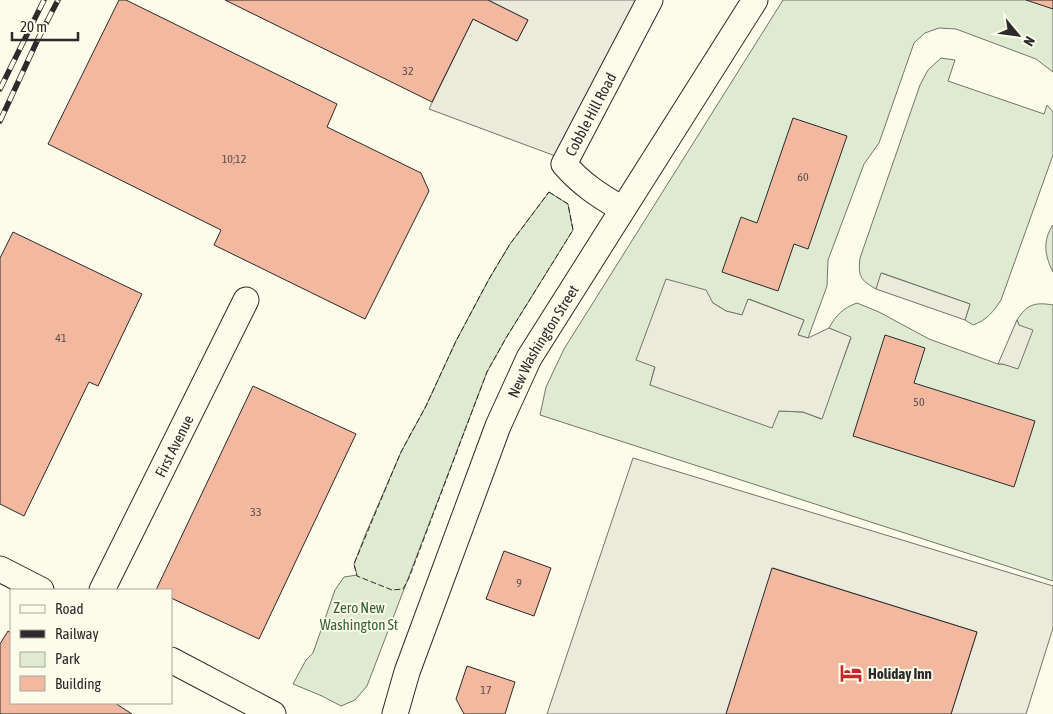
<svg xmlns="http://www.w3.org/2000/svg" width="1053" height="714" font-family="'Asap Condensed',sans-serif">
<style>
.green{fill:#deebd1;stroke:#74746e}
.parking{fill:#eceadb;stroke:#74746e}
.building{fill:#f2b8a0;stroke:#2b2b2b}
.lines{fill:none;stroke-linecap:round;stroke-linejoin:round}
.minor-casing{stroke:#2b2b2b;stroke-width:27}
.minor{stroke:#fdfbea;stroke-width:25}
.rail-casing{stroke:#2b2b2b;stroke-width:5.5}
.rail{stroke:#fdfbea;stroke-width:4;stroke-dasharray:11;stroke-linecap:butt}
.fence{stroke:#2b2b2b;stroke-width:1;stroke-dasharray:6 2.5;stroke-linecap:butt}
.labels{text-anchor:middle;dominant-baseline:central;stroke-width:4;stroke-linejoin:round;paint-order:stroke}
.number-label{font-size:12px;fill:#5d4e48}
.street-label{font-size:15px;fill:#2b2b2b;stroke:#fdfbea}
.park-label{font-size:15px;fill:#34623c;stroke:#fdfbea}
.poi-label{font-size:15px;font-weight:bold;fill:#2b2b2b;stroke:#fdfbea;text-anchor:start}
</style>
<rect width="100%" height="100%" fill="#fdfbea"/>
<g class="green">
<path d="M783,0H1053V72L1036,59L956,29L939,28L925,33L914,43L879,143L864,164L828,260L827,286L808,338L798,335L804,320L749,299L742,315L726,311L713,303L655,366L650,385L779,411L803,412L821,419L851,338L829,328C836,315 843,308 857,303L879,312L929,339L998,364H1003L1018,368L1019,325L1017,320C1027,304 1035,302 1053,305V581L540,415L546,387L564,349Z"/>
<path d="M941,58L955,60L948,81L1044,114L1047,105L1053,112V155L1001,300C993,312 987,320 973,325L965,320L970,304L882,273L876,289C860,280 858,276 860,258L920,85L928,70Z"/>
<polygon points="549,192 568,204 573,230 506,338 487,372 367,686 355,700 341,706 322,696 293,684 306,660 313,653 335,590 344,577 357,575 354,564 366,533 401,452 426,406 456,341 489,279 510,244"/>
<path d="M1053,225V272C1045,256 1042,241 1053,225Z"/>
</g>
<g class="parking">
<polygon points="488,0 636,0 558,157 429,109 473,19 517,41 528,20"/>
<polygon points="881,273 970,304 965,320 876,289"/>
<polygon points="666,279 706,290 713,303 726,311 742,315 748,299 804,320 798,335 808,338 829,328 851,337 822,419 803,412 779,411 772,428 650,385 655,367 636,360"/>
<polygon points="1017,320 1019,325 1033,330 1018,369 1003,364 998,364"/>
<polygon points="633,458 1053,586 1053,628 1026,714 951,714 977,632 773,568 726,714 547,714"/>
</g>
<g class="building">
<polygon points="119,0 126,0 337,104 327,127 421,173 429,191 365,319 214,245 221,230 48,144"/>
<polygon points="225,0 488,0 528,20 517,41 473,19 432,102"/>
<polygon points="1026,0 1053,0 1053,9"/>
<polygon points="793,118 847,136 808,249 794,244 778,291 722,272 741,217 757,223"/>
<polygon points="13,232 142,294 98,386 89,382 24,516 0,504 0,258"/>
<polygon points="885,335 925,348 914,383 1035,421 1014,487 853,436"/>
<polygon points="253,386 356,434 259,639 171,598 171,590 156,590"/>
<polygon points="504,551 551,568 534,616 486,599"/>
<polygon points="772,568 977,632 951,714 726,714"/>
<polygon points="8,631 11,633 11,703 115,703 132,714 0,714 0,644"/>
<polygon points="467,666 515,682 505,714 464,714 456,699"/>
</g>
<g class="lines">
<g class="minor-casing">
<g id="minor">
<path id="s1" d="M622,209C600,196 581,184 564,164L650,0"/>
<polyline points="0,569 41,590"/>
<path id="s2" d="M102,590L246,300"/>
<polyline points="171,660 273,714"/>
<path id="s3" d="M395,714L407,672L498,426L529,358L755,0"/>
</g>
</g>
<use href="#minor" class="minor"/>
<g class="rail-casing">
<g id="rail">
<polyline points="0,89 44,0"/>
<polyline points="0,121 38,39 58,0"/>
</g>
</g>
<use href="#rail" class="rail"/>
<polygon class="fence" points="549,192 568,204 573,230 506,338 487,372 409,578 403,589 392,590 357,576 354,564 401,452 426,406 456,341 489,279 510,244"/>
</g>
<defs>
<g id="hotel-bare" transform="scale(1.725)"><path d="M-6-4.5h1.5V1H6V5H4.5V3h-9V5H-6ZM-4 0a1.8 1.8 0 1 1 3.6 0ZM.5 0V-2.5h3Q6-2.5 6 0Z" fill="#c62828" stroke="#fdfbea" stroke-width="2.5" paint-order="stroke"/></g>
</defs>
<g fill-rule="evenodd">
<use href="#hotel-bare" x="851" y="673"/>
</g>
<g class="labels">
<g class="number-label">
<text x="408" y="71">32</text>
<text x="234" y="159">10;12</text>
<text x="803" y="177">60</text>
<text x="61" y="338">41</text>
<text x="919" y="402">50</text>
<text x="256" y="512">33</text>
<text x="519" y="583">9</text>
<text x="486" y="690">17</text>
</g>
<g class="street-label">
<text stroke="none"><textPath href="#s1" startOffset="130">Cobble Hill Road</textPath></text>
<text stroke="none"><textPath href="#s3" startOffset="402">New Washington Street</textPath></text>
<text stroke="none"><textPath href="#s2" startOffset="161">First Avenue</textPath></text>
</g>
<g class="park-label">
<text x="359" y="607">Zero New<tspan x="359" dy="17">Washington St</tspan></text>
</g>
<g class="poi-label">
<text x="868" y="673">Holiday Inn</text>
</g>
</g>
<rect x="10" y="589" width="162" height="115" fill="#fdfbea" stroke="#a9a89e"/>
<rect x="20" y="605" width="25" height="8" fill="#fdfbea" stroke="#a9a89e"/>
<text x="55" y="614" font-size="15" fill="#2b2b2b">Road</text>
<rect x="20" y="630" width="25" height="8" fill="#2b2b2b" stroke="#a9a89e"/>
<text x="55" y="639" font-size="15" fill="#2b2b2b">Railway</text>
<rect x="20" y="652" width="25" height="15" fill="#deebd1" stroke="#a9a89e"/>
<text x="55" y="664" font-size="15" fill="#2b2b2b">Park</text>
<rect x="20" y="676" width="25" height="15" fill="#f2b8a0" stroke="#a9a89e"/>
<text x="55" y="689" font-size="15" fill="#2b2b2b">Building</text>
<g transform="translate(1018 35) rotate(119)" stroke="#fdfbea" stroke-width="4" paint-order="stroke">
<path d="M0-4L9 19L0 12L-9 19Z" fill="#2b2b2b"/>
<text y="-8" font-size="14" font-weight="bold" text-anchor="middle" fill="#2b2b2b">N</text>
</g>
<path d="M12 32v8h66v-8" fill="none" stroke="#2b2b2b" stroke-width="2.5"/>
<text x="20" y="32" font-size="15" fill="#2b2b2b" stroke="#fdfbea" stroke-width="4" paint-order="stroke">20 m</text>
</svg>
